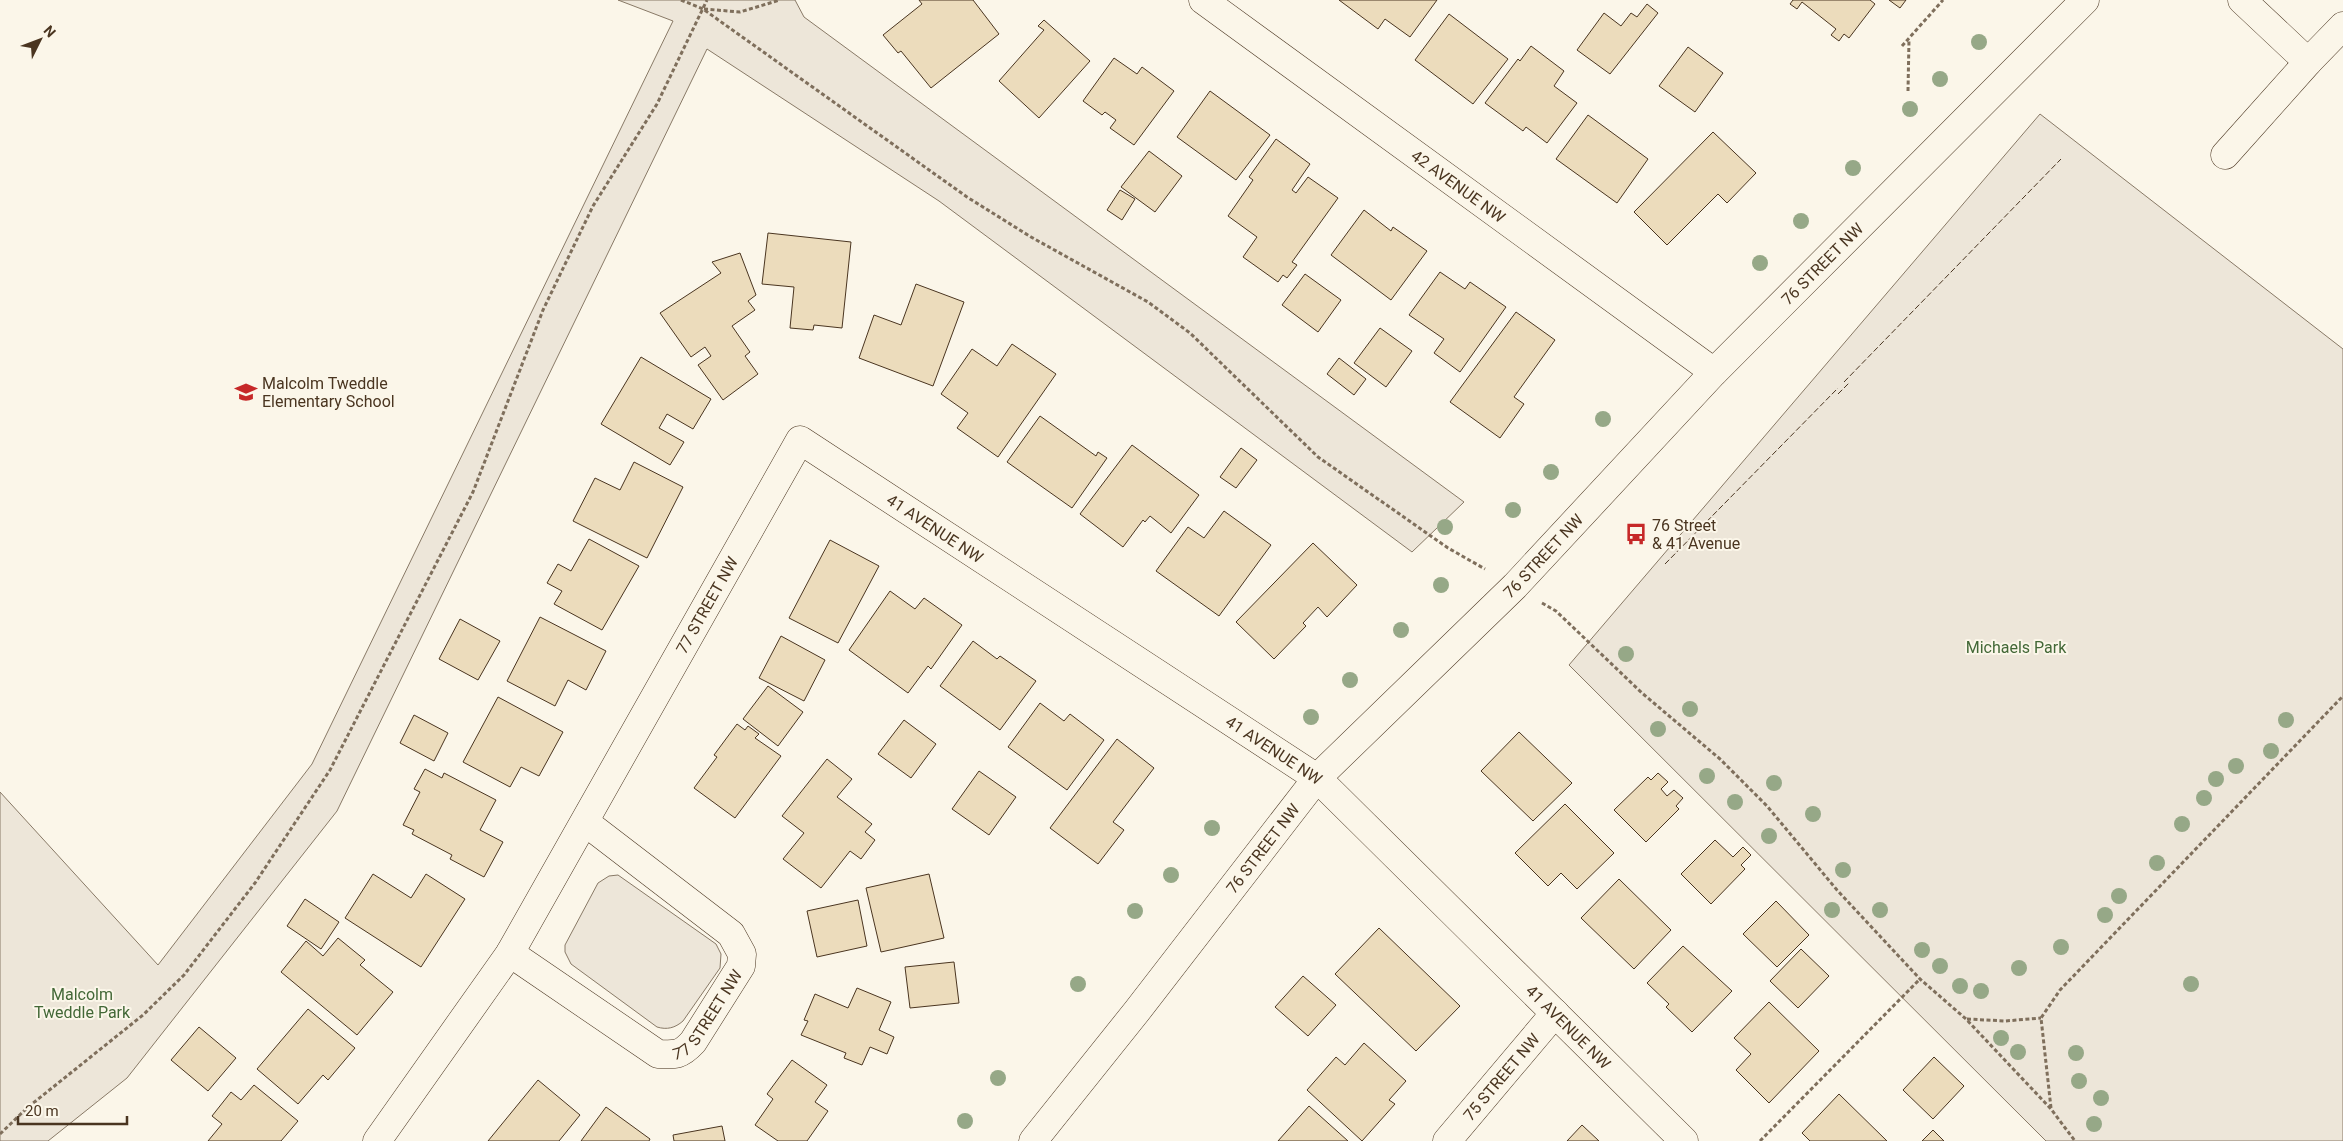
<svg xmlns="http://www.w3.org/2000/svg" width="2343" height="1141" font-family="Roboto,sans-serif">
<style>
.green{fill:#ede6d9;stroke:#887966}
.building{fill:#ecdcbc;stroke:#4a3520}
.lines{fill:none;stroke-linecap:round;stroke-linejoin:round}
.minor-casing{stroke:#4a3520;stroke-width:29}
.path{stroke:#7f6f5c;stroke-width:3;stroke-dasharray:4 2.5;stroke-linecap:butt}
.minor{stroke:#fbf6e9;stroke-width:28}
.fence{stroke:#4a3520;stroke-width:1;stroke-dasharray:6 2.5;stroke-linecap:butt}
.tree{fill:#96a887}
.labels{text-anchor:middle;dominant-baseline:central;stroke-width:4;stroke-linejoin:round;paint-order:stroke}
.street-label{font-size:16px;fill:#4a3520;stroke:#fbf6e9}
.poi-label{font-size:16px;fill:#4a3520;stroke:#fbf6e9;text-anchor:start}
.park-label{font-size:16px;fill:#436837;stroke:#fbf6e9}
</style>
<rect width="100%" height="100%" fill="#fbf6e9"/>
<g class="green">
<polygon points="618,0 795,0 804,17 1464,502 1412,552 939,201 707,49 337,811 127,1078 48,1141 0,1141 0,792 158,965 312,764 673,21"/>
<polygon points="2040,114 2343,349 2343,1141 2046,1141 1569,665"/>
<path d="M618,875L716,944L721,954L720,968L683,1021C675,1028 667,1030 657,1027L571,964L565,952V945L598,883L609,876Z"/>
</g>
<g class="building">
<polygon points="919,0 973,0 999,34 931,88 901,51 898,53 883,35 922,4"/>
<polygon points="1339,0 1437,0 1410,37 1385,19 1378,29"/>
<polygon points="1793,0 1870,0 1875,4 1849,38 1844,34 1839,41 1831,35 1836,29 1802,2 1797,9 1790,4"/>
<polygon points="1889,0 1906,0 1900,8"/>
<polygon points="1647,4 1658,13 1610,74 1577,50 1604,13 1621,26 1631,13 1637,17"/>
<polygon points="1449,14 1508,59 1473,104 1415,60"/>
<polygon points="1044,20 1090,61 1039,118 999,81 1044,30 1038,26"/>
<polygon points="1531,46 1564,71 1554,86 1577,103 1547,143 1526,127 1523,131 1485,103 1518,59 1520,61"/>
<polygon points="1688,47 1723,73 1695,112 1659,86"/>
<polygon points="1114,58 1137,74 1142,67 1174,91 1134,145 1110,128 1116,120 1105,112 1102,115 1083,101"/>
<polygon points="1210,91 1270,135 1236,180 1177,137"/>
<polygon points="1588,115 1648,159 1617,203 1556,159"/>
<polygon points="1713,132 1756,173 1727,203 1718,194 1667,245 1634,212"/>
<polygon points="1276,139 1310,164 1292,190 1296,193 1308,177 1338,198 1292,262 1297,265 1287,278 1283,275 1278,282 1243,257 1257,237 1228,216 1253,180 1249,177"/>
<polygon points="1149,151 1182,176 1155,212 1121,187"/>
<polygon points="1120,190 1135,199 1122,220 1107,210"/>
<polygon points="1364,210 1391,231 1393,227 1427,251 1391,300 1331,255"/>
<polygon points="768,233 851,242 842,328 814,325 813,330 790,328 794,287 762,284"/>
<polygon points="740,253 756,295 748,301 755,310 732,326 750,352 745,356 758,374 723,400 698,365 711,356 705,347 691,357 660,313 721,273 712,262"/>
<polygon points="1440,272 1465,289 1470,282 1506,307 1460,372 1434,353 1444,339 1409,315"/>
<polygon points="1305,274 1341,300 1318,332 1282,305"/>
<polygon points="916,284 964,302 933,386 859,358 874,315 901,325"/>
<polygon points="1516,312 1555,340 1514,397 1524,404 1500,438 1450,402"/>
<polygon points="1380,328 1412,351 1386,387 1354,363"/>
<polygon points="1012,344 1056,374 998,457 957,428 968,413 941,394 972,349 997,366"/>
<polygon points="641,357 711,399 693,429 667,414 659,428 684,442 670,465 601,424"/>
<polygon points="1339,358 1366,379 1354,395 1327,374"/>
<polygon points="1040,416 1096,456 1098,452 1107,458 1072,508 1007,462"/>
<polygon points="1132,445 1199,495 1171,533 1150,516 1145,522 1143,520 1123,547 1080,514"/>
<polygon points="1241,448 1257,460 1236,488 1220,477"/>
<polygon points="634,462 683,487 647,558 573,521 595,478 620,490"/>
<polygon points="1224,511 1271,545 1219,616 1156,571 1188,527 1204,538"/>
<polygon points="589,539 639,566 602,630 554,604 562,591 547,583 558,564 571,571"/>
<polygon points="830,540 879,566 838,643 789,618"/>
<polygon points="1313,543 1357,585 1327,617 1318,607 1303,623 1306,626 1274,659 1236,622"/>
<polygon points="890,591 915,609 924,598 962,625 931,669 928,666 908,693 849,650"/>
<polygon points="540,617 606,651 586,690 568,680 555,706 507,681"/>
<polygon points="460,619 500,641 478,680 439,659"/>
<polygon points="781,636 825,660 804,701 759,678"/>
<polygon points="973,641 997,659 1000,656 1036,681 1000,730 940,686"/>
<polygon points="768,686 803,712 778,746 743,719"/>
<polygon points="498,697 563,732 539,776 521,767 510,787 463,762"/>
<polygon points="1040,703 1064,721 1070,714 1104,740 1067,790 1008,747"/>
<polygon points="414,715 448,733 434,761 400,743"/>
<polygon points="904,720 936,744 911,778 878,754"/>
<polygon points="737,724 745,730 748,726 759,734 755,738 781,756 735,818 694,788 717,757 714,755"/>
<polygon points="1519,732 1572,783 1533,821 1481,771"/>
<polygon points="1117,739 1154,768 1113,822 1124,830 1098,864 1050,828"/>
<polygon points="827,759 852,779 837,797 872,824 865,832 875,840 861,859 850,851 821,888 783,859 804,833 782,816"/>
<polygon points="425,769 442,778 444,773 496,800 480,830 503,842 484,877 450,859 452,855 412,834 414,830 403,825 420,792 414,789"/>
<polygon points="979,771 1016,797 989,835 952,809"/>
<polygon points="1658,773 1668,782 1661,789 1667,796 1674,790 1683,798 1676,806 1679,809 1646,842 1614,810 1648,777 1651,780"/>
<polygon points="1565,804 1614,853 1577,889 1561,873 1548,886 1515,853"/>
<polygon points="1715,840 1733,857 1743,847 1751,855 1741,865 1745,869 1711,904 1681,874"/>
<polygon points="373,874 411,898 426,874 465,899 421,967 345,918"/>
<polygon points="929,874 944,938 881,952 866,888"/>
<polygon points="1619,879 1671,930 1634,969 1581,918"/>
<polygon points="305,899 339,922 321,949 287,926"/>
<polygon points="858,900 867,946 817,957 807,911"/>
<polygon points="1776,901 1809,935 1777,967 1743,934"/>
<polygon points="1379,928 1460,1006 1416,1051 1335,974"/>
<polygon points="338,938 365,960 360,965 393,992 357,1035 281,972 306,941 323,956"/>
<polygon points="1683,946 1732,991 1692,1032 1666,1007 1669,1004 1647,983"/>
<polygon points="1801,949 1829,976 1798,1008 1770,981"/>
<polygon points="954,962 959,1003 910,1008 905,967"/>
<polygon points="1303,976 1336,1005 1308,1036 1275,1007"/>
<polygon points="857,988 891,1002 879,1030 894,1037 887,1054 870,1047 862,1065 844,1058 846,1053 801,1035 808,1021 804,1020 815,994 848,1008"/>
<polygon points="1769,1002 1819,1051 1769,1103 1736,1070 1751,1054 1734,1038"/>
<polygon points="308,1009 355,1048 328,1080 323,1075 298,1104 257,1069"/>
<polygon points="199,1027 236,1058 208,1091 171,1060"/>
<polygon points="1364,1043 1406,1081 1389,1100 1395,1104 1362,1141 1307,1090 1336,1057 1345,1065"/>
<polygon points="1934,1057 1964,1086 1933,1119 1903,1090"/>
<polygon points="792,1060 827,1085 815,1102 828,1111 807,1141 778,1141 755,1125 773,1099 767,1094"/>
<polygon points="538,1080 580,1115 559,1141 488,1141"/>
<polygon points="254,1085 298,1121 281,1141 208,1141 222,1124 212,1116 231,1092 241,1100"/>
<polygon points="1839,1094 1887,1141 1810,1141 1802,1133"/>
<polygon points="1309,1106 1348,1141 1278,1141"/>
<polygon points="606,1107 650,1139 649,1141 581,1141"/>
<polygon points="1582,1125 1599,1141 1567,1141"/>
<polygon points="722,1126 725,1141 674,1141 673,1135"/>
<polygon points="1933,1130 1944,1141 1922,1141"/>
</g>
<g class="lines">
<g class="minor-casing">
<g id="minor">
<path id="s1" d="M1203,0L1714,372"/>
<polyline points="2308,62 2343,26"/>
<polyline points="2225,155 2308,62 2242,0"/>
<path id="s2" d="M510,953L658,1054C676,1055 681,1055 693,1042L741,966L742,954L731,934L585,822"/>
<path id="s3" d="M377,1141L510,953L800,440L1317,778L1684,1141"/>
<path id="s4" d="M1033,1141L1137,1011L1317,778L1515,586L1714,372L2085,0"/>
<path id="s5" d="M1447,1141L1555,1013"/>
</g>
</g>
<g class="path">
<polyline points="681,0 703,9 967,197 1031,237 1148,302 1190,333 1318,457 1448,548 1485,569"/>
<polyline points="704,9 740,12 780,0"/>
<polyline points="1902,46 1943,0"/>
<polyline points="1908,91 1909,39"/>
<polyline points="1542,603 1556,611 1642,693 1720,759 1767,806 1837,890 1920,979 1966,1019 2051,1109 2075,1141"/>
<polyline points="1967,1019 2005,1021 2041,1018"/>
<polyline points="2051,1108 2041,1018 2060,990 2343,696"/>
<polyline points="0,1134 27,1108 143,1015 184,975 255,883 330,770 473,492 543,310 593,206 657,104 707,0"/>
<polyline points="1760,1141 1920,979"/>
</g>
<use href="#minor" class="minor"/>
<g class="fence">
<polyline points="1844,382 2061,159"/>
<polyline points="1838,394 1850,382"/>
<polyline points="1665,564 1838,388"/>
</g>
</g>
<g class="tree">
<circle cx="1979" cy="42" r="8"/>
<circle cx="1940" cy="79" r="8"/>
<circle cx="1910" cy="109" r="8"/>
<circle cx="1853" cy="168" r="8"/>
<circle cx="1801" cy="221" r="8"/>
<circle cx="1760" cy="263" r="8"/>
<circle cx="1603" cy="419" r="8"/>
<circle cx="1551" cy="472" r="8"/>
<circle cx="1513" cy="510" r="8"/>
<circle cx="1445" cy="527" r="8"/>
<circle cx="1441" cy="585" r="8"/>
<circle cx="1401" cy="630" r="8"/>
<circle cx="1626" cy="654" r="8"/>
<circle cx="1350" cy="680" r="8"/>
<circle cx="1690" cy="709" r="8"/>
<circle cx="1311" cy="717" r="8"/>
<circle cx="2286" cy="720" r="8"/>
<circle cx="1658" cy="729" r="8"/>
<circle cx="2271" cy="751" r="8"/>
<circle cx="2236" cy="766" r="8"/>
<circle cx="1707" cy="776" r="8"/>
<circle cx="2216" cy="779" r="8"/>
<circle cx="1774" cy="783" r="8"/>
<circle cx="2204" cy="798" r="8"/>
<circle cx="1735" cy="802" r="8"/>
<circle cx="1813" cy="814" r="8"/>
<circle cx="2182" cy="824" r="8"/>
<circle cx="1212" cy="828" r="8"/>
<circle cx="1769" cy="836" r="8"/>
<circle cx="2157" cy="863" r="8"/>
<circle cx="1843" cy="870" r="8"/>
<circle cx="1171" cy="875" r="8"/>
<circle cx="2119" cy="896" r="8"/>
<circle cx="1832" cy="910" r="8"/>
<circle cx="1880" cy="910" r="8"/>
<circle cx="1135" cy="911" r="8"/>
<circle cx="2105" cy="915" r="8"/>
<circle cx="2061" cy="947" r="8"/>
<circle cx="1922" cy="950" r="8"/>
<circle cx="1940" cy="966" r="8"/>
<circle cx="2019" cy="968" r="8"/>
<circle cx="1078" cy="984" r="8"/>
<circle cx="2191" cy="984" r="8"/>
<circle cx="1960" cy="986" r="8"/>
<circle cx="1981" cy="991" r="8"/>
<circle cx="2001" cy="1038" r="8"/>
<circle cx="2018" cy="1052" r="8"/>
<circle cx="2076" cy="1053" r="8"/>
<circle cx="998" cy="1078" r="8"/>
<circle cx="2079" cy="1081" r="8"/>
<circle cx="2101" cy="1098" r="8"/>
<circle cx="965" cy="1121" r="8"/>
<circle cx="2094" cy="1124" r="8"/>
</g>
<defs>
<g id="school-bare" transform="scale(1.725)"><path d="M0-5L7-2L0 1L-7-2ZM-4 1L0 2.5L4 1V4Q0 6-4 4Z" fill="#c62828" stroke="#fbf6e9" stroke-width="2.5" paint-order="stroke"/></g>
<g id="bus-bare" transform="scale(1.725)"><path d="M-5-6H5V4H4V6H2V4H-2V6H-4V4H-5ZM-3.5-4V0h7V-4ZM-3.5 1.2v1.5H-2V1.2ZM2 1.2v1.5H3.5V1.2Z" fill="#c62828" stroke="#fbf6e9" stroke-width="2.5" paint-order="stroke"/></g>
</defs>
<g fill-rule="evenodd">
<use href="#school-bare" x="246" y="392"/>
<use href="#bus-bare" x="1636" y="534"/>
</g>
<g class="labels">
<g class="street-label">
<text stroke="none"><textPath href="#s1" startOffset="316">42 AVENUE NW</textPath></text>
<text stroke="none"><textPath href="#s4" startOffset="1182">76 STREET NW</textPath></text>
<text stroke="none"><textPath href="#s3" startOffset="981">41 AVENUE NW</textPath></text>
<text stroke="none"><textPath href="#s4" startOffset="778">76 STREET NW</textPath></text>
<text stroke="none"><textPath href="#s3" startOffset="630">77 STREET NW</textPath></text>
<text stroke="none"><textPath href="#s3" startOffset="1386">41 AVENUE NW</textPath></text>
<text stroke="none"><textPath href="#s4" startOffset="372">76 STREET NW</textPath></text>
<text stroke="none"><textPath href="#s2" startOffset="248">77 STREET NW</textPath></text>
<text stroke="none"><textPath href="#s3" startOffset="1791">41 AVENUE NW</textPath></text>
<text stroke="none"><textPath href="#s5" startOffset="84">75 STREET NW</textPath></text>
</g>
<g class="poi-label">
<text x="262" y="383">Malcolm Tweddle<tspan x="262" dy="18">Elementary School</tspan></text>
<text x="1652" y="525">76 Street<tspan x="1652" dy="18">&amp; 41 Avenue</tspan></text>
</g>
<g class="park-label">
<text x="2016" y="647">Michaels Park</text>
<text x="82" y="994">Malcolm<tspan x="82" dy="18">Tweddle Park</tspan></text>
</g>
</g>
<g transform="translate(40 40) rotate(48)" stroke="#fbf6e9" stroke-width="4" paint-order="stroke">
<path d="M0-4L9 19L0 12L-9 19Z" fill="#4a3520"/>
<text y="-8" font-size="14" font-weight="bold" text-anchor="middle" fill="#4a3520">N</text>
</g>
<path d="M18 1116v8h109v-8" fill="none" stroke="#4a3520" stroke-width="2.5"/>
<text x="25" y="1116" font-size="15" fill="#4a3520" stroke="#fbf6e9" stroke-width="4" paint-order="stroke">20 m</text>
</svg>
